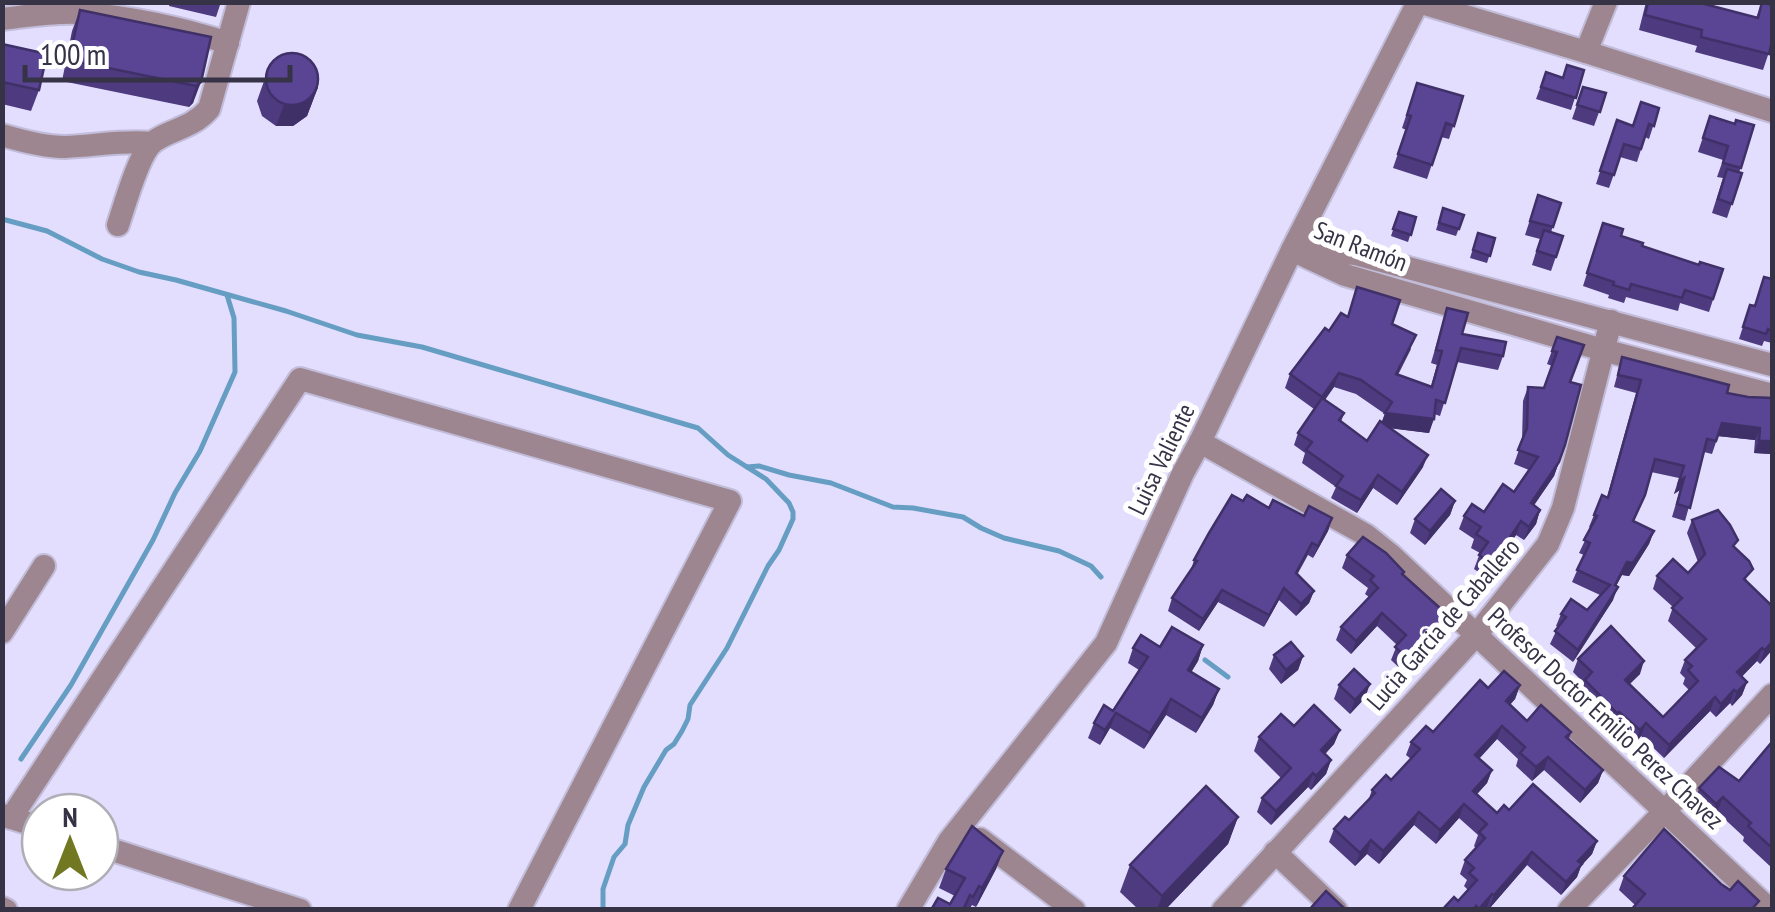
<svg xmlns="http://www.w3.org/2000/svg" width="1775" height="912" font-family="'PT Sans Narrow',sans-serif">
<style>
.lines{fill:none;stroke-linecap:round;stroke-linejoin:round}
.stream{stroke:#669dc2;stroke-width:5}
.minor-casing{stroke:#c1bcd9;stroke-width:26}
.minor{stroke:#9d868f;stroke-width:22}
.wall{fill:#4d3a7f;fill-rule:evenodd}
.shaded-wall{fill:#3f3068}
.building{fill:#5a4494;stroke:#3f3068;stroke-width:2.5}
.labels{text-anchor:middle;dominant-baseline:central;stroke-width:10;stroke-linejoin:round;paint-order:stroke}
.street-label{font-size:25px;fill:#373347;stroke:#fff}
</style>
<rect width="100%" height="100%" fill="#e3defd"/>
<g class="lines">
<g class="stream">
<polyline points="2,219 47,231 102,259 139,272 176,280 286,311 357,335 422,347 698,428 728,455 766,479 789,503 793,512 793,519 779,550 768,566 727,648 690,705 688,719 682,731 674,744 666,750 644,787 628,825 625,844 614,857 603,889 603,910"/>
<polyline points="747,467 759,466 789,475 831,483 893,507 913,508 963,517 981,528 1004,538 1059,551 1091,566 1101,577"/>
<polyline points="1205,660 1228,677"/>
<polyline points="21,759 71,685 153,540 175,493 200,451 235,372 234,318 227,295"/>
</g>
<g class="minor-casing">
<g id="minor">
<polyline points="1418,2 1586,52 1772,111"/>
<path d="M2,19C28,16 55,11 81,13C131,17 181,28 228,43"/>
<polyline points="1586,52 1606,2"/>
<path d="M2,135C22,141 44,147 65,147C94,146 122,140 152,143"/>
<path d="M118,225C124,207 139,153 153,142C172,128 190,130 209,109L239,2"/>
<polyline points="1292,250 1345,275 1603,350 1772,395"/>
<polyline points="1306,251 1356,254 1772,365"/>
<polyline points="1200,442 1366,535 1391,555 1770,910"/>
<polyline points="2,632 44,566"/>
<polyline points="2,815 40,827"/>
<polyline points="11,818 300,379 730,501 519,910"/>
<polyline points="980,839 1074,910"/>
<polyline points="100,846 300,910"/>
<polyline points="1275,852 1336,910"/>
<polyline points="2,908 6,910"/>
<polyline points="908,910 949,841 1106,643 1183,473 1200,442 1292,250 1418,2"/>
<polyline points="1223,910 1477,634 1548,544 1563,508 1611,321"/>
<polyline points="1569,910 1665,811 1772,695"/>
</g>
</g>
<use href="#minor" class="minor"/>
</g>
<g class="wall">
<polygon points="170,2 221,2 216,17 169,6"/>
<polygon points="1646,2 1697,2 1756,18 1762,2 1772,5 1772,46 1771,46 1763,70 1695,52 1697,46 1639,30"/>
<polygon points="80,10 211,37 193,103 189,107 62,81 72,31"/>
<polygon points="2,44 39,90 31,111 2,104"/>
<polygon points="270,64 318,87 307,116 293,126 276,126 262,116 257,101"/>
<polygon points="1584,70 1571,110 1536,99 1546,72 1563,78"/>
<polygon points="1417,83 1463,96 1449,139 1441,137 1427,179 1393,168 1406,130 1402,128"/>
<polygon points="1583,87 1606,93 1594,126 1572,119"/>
<polygon points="1659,108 1649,139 1645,137 1637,162 1620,157 1609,188 1596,184 1617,120 1633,126"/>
<polygon points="1710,116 1735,124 1754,125 1739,173 1742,173 1727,218 1712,213 1723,178 1717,177 1723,160 1698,152"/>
<polygon points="1538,195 1561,203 1551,232 1563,236 1551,271 1532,265 1540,239 1525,235"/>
<polygon points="1443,208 1464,215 1456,236 1436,230"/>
<polygon points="1399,212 1416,217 1408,242 1391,236"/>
<polygon points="1603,223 1621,236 1642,246 1699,265 1723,269 1709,312 1680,303 1678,311 1626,297 1624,303 1608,298 1609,295 1583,286"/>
<polygon points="1478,233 1495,238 1487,263 1470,258"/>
<polygon points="1772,279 1772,343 1764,341 1762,346 1739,339 1750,305 1754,306"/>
<path d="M1447,308L1462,334L1503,356L1498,370L1457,362L1440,416L1434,414L1429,433L1390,428L1423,467L1397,505L1373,488L1357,513L1331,498L1336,487L1302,463L1305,453L1294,445L1298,433L1314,409L1285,388L1290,374L1329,331L1347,316L1392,324L1411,349L1398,375L1431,386L1437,365L1431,363ZM1334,387L1356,394L1385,414L1382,422L1367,441L1341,422L1344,413L1325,400Z"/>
<polygon points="1557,337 1570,382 1565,445 1554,476 1534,505 1540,510 1536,524 1524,540 1516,535 1487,578 1474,569 1480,553 1471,548 1474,539 1459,529 1464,516 1484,512 1514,492 1529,470 1514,464 1522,441 1523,401 1528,387 1544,388 1552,366 1547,364"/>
<polygon points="1622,357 1727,393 1748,397 1771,454 1754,453 1755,440 1718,436 1712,454 1704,452 1685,521 1672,517 1680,490 1674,494 1679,478 1651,472 1634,521 1654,531 1649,544 1629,576 1622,575 1616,586 1613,600 1573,662 1550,644 1558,627 1556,626 1561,614 1587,610 1600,595 1572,582 1584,555 1579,553 1591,528 1589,527 1594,515 1607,497 1636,393 1614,387"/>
<polygon points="1243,501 1304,516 1332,518 1328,531 1313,558 1308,555 1297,575 1314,591 1309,603 1296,616 1279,600 1264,627 1218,602 1199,631 1168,611 1172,598 1191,570 1194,560"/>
<polygon points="1455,501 1450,515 1425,545 1410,533 1415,519"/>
<polygon points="1692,520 1735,548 1772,650 1760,664 1757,661 1742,676 1747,682 1742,695 1732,706 1730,703 1716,717 1710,711 1664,758 1641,736 1635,743 1614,725 1612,727 1580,693 1584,683 1573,672 1578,659 1640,674 1629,684 1663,717 1689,690 1683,684 1685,678 1680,673 1685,660 1696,648 1668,621 1673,607 1653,589 1657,576 1688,573 1698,562 1687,533"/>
<polygon points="1347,555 1403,575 1451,618 1447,631 1409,677 1391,660 1397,645 1377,626 1351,654 1336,640 1341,627 1369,597 1365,594 1368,588 1342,568"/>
<polygon points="1203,645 1198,661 1191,672 1219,689 1213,705 1196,733 1166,715 1144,749 1110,728 1100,745 1088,738 1094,723 1113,711 1139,670 1128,663 1133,648"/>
<polygon points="1274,655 1303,656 1298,670 1281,684 1269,669"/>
<polygon points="1339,685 1365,698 1350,714 1334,699"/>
<polygon points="1520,685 1515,699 1510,705 1527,721 1571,732 1569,739 1603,770 1598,783 1580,803 1544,770 1532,781 1516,766 1518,759 1497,739 1479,759 1492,770 1487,783 1477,794 1497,813 1509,810 1597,841 1592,854 1581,866 1577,877 1561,895 1527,865 1489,909 1487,907 1485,910 1442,910 1458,901 1468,890 1464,886 1467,880 1460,874 1465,860 1476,848 1474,846 1478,835 1459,818 1436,844 1414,825 1379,864 1367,854 1355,866 1329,842 1334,829 1349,820 1368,801 1372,790 1391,780 1411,759 1406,755 1411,742 1433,732 1488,688"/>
<polygon points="1294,726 1340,730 1334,744 1325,754 1331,760 1326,774 1311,790 1308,787 1271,825 1257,812 1262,798 1281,778 1254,751 1259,737"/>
<polygon points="1772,742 1772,868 1743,841 1744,837 1717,812 1711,819 1694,803 1699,788 1739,781"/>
<polygon points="1238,817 1228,844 1165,910 1139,910 1120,892 1130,865"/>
<polygon points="1003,851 996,869 976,907 972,905 969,910 931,910 950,904 955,896 939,888 946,869"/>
<polygon points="1624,876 1721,884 1635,905 1619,890"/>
</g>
<g class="shaded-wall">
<polygon points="201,82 193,103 189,107 196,86"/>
<polygon points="318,87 307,116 293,126 276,126 284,105"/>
<polygon points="1339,373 1334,387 1317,410 1322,397"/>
<polygon points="1385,413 1434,419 1429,433 1380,427"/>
<polygon points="1722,423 1760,428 1755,440 1717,436"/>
<polygon points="1759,441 1772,441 1771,454 1754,453"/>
<polygon points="1428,455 1423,467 1397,505 1402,492"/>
<polygon points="1559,462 1554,476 1526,517 1531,503"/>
<polygon points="1378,475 1373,488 1357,513 1361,500"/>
<polygon points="1684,478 1680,490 1674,494 1679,482"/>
<polygon points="1455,501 1450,515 1425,545 1430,531"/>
<polygon points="1540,510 1536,524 1524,540 1529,527"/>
<polygon points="1332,518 1328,531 1313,558 1318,546"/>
<polygon points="1521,521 1516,535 1487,578 1492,564"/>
<polygon points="1654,531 1649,544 1629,576 1622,575 1610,597 1627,562"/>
<polygon points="1618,587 1613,600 1573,662 1578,650"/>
<polygon points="1284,588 1279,600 1264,627 1269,615"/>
<polygon points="1222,590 1218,602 1199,631 1203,619"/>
<polygon points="1314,591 1309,603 1296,616 1301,604"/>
<polygon points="1382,613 1377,626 1351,654 1356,641"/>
<polygon points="1451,618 1447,631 1409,677 1414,664"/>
<polygon points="1772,642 1772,650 1760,664 1765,650"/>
<polygon points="1203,645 1198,661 1183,686 1188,670"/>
<polygon points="1762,648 1757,661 1733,686 1737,672"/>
<polygon points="1303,656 1298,670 1281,684 1286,670"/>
<polygon points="1644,661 1640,674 1620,694 1625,680"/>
<polygon points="1747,682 1742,695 1732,706 1737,692"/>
<polygon points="1370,684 1365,698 1350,714 1355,700"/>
<polygon points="1520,685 1515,699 1501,714 1506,701"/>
<polygon points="1219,689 1213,705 1196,733 1202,718"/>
<polygon points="1734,690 1730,703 1716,717 1721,704"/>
<polygon points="1715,697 1710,711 1664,758 1669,745"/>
<polygon points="1171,699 1166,715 1144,749 1150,733"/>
<polygon points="1116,713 1110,728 1100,745 1105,730"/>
<polygon points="1646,723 1641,736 1635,743 1640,730"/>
<polygon points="1502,726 1497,739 1470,768 1475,755"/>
<polygon points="1340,730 1334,744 1316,764 1321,750"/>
<polygon points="1548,757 1544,770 1532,781 1536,767"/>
<polygon points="1331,760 1326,774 1311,790 1316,776"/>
<polygon points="1492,770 1487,783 1468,804 1473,791"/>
<polygon points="1603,770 1598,783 1580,803 1585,790"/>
<polygon points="1313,773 1308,787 1271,825 1276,811"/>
<polygon points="1723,797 1717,812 1711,819 1716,804"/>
<polygon points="1464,804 1459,818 1436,844 1440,830"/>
<polygon points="1419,812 1414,825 1379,864 1383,851"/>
<polygon points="1238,817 1228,844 1165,910 1157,910 1162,896"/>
<polygon points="1371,840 1367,854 1355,866 1360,853"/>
<polygon points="1597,841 1592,854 1581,866 1577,877 1561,895 1566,882 1578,861"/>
<polygon points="1003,851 996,869 976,907 982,888"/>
<polygon points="1532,852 1527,865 1489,909 1494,895"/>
<polygon points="1492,894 1487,907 1485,910 1478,910"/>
</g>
<g class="building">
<polygon points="1648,2 1697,2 1758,18 1762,2 1772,5 1772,41 1769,54 1701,37 1702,30 1645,15"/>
<polygon points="80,10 211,37 201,82 196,86 69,60"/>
<polygon points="2,44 47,54 39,90 2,82"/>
<circle cx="292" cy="79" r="26"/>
<polygon points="1567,65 1584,70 1576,98 1541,87 1546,72 1563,78"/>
<polygon points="1417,83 1463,96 1454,126 1446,123 1432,165 1398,154 1411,116 1407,115"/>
<polygon points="1583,87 1606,93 1600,112 1577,105"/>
<polygon points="1641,102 1659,108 1654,126 1649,124 1641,149 1624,144 1614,175 1600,171 1617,120 1633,126"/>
<polygon points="1710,116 1735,124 1736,120 1754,125 1741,168 1723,163 1728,146 1703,138"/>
<polygon points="1727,169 1742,173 1732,204 1718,199"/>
<polygon points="1538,195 1561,203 1553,227 1530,221"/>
<polygon points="1443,208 1464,215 1459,229 1439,223"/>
<polygon points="1399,212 1416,217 1411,235 1393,229"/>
<polygon points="1603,223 1623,229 1621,236 1643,243 1642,246 1699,265 1700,262 1723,269 1713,299 1685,290 1682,298 1631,284 1629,290 1613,285 1614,282 1587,273"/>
<polygon points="1544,230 1563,236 1556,257 1537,251"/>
<polygon points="1478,233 1495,238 1490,256 1473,250"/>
<polygon points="1764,277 1772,279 1772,331 1768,329 1766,334 1743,327 1750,305 1755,306"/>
<polygon points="1357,287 1400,300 1392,324 1416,335 1396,374 1432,387 1442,351 1436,350 1447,308 1468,313 1462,334 1506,342 1503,356 1461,348 1445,403 1436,400 1434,419 1385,413 1392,402 1361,380 1339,373 1322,397 1290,374 1325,328 1329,331 1341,313 1348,317"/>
<polygon points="1557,337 1584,345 1570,382 1581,385 1565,445 1559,462 1531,503 1540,510 1529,527 1521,521 1492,564 1479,555 1488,542 1476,534 1481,527 1464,516 1472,504 1484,512 1503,484 1514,492 1538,457 1518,450 1527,428 1528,387 1544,388 1557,352 1552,351"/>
<polygon points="1622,357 1729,385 1727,393 1748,397 1772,398 1772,441 1759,441 1760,428 1722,423 1716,441 1707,439 1690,508 1677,504 1684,478 1679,482 1684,466 1655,459 1645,495 1633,521 1654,531 1633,563 1627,562 1615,585 1618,587 1578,650 1555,631 1566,617 1561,614 1571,599 1587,610 1610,585 1577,570 1590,543 1584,540 1597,516 1594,515 1602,495 1608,498 1641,380 1618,375"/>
<polygon points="1322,398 1344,413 1339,420 1367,441 1380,421 1428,455 1402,492 1378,475 1361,500 1336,486 1343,476 1306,450 1312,442 1298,433"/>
<polygon points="1441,489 1455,501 1430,531 1415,519"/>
<polygon points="1232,495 1243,501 1247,495 1269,508 1273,500 1304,516 1309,506 1332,518 1318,546 1312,543 1296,573 1314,591 1301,604 1284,588 1269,615 1222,590 1203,619 1172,598 1197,561 1194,560 1209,533"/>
<polygon points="1718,510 1730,525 1738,540 1733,546 1749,561 1753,569 1744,579 1772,606 1772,642 1765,650 1762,648 1737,672 1747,682 1737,692 1734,690 1721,704 1715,697 1669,745 1646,723 1640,730 1619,712 1617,713 1585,680 1592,672 1578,659 1611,626 1644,661 1625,680 1663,717 1698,681 1688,670 1692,666 1685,660 1706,639 1672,608 1682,598 1657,576 1673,559 1688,573 1705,554 1692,520"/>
<polygon points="1363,537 1386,553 1404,572 1402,574 1451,618 1414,664 1395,647 1406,635 1382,613 1356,641 1341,627 1378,588 1370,580 1374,576 1347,555"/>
<polygon points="1172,627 1203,645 1188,670 1219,689 1202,718 1171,699 1150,733 1116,713 1105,730 1094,723 1104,705 1113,711 1148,657 1133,648 1141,635 1160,647"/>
<polygon points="1291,642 1303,656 1286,670 1274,655"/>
<polygon points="1354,669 1370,684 1355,700 1339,685"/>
<polygon points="1504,671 1520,685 1506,701 1527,721 1541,705 1571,732 1566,737 1603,770 1585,790 1548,757 1536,767 1520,753 1525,747 1502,726 1475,755 1492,770 1473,791 1497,813 1504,805 1509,810 1533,784 1597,841 1578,861 1582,864 1566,882 1532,852 1494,895 1492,894 1479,909 1476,906 1473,910 1442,910 1454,897 1458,901 1477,880 1469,873 1474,868 1465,860 1485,838 1479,832 1487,824 1464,804 1440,830 1419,812 1383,851 1371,840 1360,853 1334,829 1345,817 1349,820 1375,793 1372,790 1386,775 1391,780 1420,749 1411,742 1426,726 1433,732 1480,680 1488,688"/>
<polygon points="1314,705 1340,730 1321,750 1331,760 1316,776 1313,773 1276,811 1262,798 1291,768 1259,737 1281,714 1294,726"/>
<polygon points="1772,742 1772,848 1748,826 1751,823 1723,797 1716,804 1699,788 1719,767 1739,781"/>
<polygon points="1206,786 1238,817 1162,896 1130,865"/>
<polygon points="972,826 1003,851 982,888 979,886 973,897 970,895 963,910 931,910 938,898 950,904 965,878 946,869"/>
<polygon points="1664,829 1721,884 1730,890 1738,881 1759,901 1751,910 1631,910 1645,894 1624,876"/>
<polygon points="1326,891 1346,910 1309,910"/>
</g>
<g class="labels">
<g class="street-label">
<text transform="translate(1361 246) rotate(21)">San Ramón</text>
<text transform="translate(1161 459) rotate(-64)">Luisa Valiente</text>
<text transform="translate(1443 624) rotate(-49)">Lucia Garcia de Caballero</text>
<text transform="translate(1606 718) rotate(43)">Profesor Doctor Emilio Perez Chavez</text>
</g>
</g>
<rect width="1775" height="912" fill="none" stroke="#373347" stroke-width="10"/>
<g transform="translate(70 842)"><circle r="48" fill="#ffffff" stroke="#afadb5" stroke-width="2.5"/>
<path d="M0-8L18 38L0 25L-18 38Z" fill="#727821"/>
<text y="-15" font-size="28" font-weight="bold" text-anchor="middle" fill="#373347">N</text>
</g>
<path d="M25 65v15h265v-15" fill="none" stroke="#373347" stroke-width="5"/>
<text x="40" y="65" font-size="30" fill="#373347" stroke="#ffffff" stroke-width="8" paint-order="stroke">100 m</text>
</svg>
